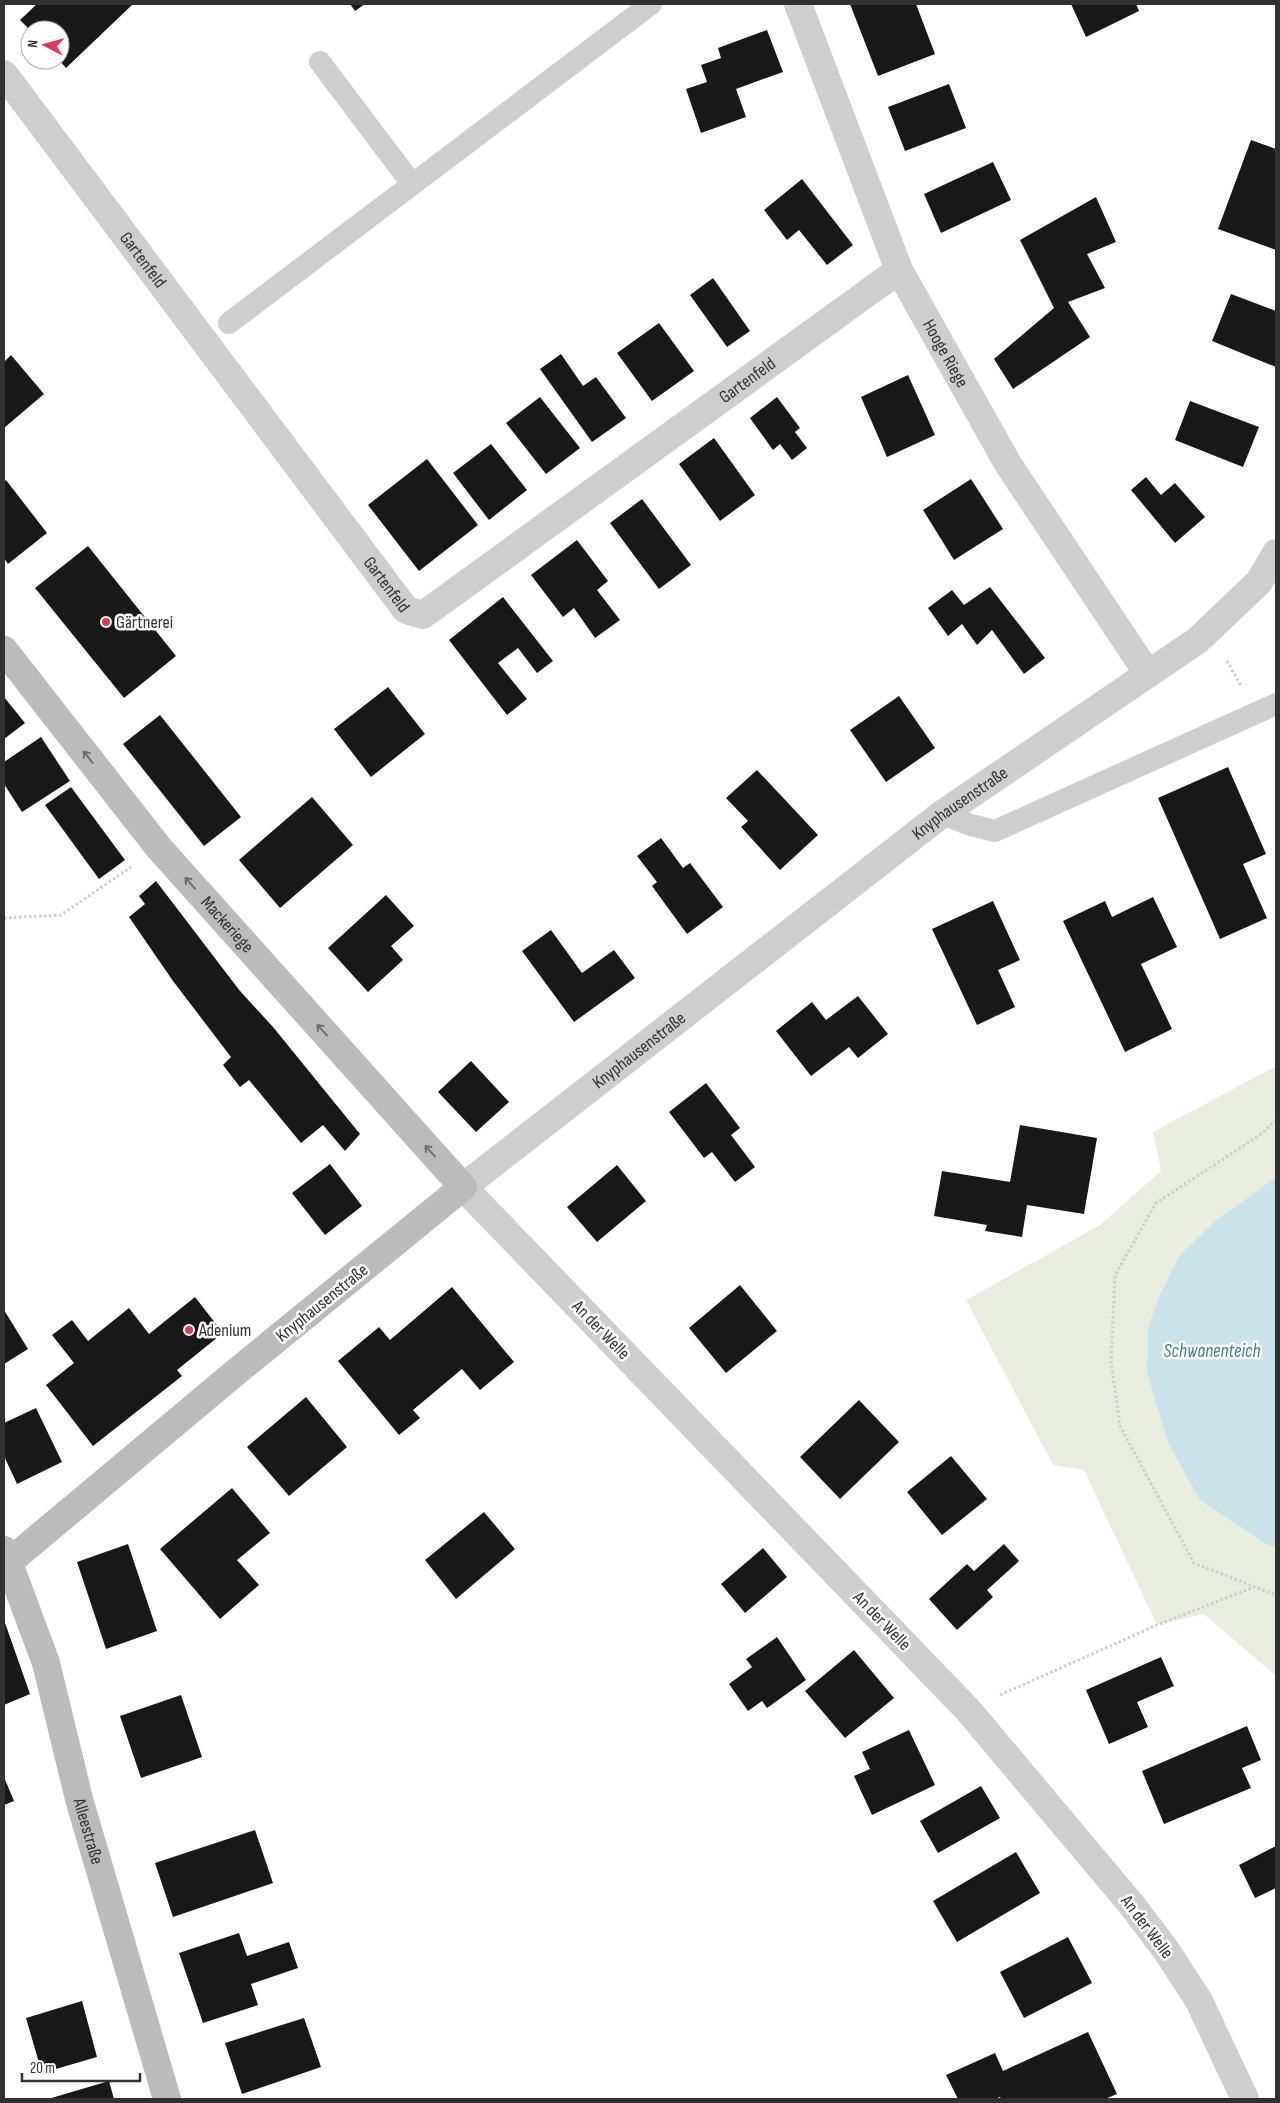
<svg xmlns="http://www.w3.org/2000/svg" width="1280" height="2103" font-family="'Sofia Sans Condensed',sans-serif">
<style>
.green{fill:#e8eddf}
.water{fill:#cae2e9}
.building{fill:#181818}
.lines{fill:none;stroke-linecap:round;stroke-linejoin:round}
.path{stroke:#cecece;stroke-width:3;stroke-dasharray:2.5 2.5;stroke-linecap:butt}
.lane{stroke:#cecece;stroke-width:22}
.street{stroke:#cecece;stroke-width:28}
.secondary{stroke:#bbb;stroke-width:28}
.oneway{stroke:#6f6f6f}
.poi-dot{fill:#df3b5d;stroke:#fff;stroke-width:2}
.labels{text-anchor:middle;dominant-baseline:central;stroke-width:5;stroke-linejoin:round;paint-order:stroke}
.street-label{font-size:18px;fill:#313131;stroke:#fff}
.poi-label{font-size:18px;fill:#313131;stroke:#fff;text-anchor:start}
.water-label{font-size:19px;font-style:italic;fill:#417c90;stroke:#fff}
</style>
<rect width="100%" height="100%" fill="#fff"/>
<polygon class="green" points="1276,1066 1276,1177 1215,1221 1179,1256 1148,1328 1147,1374 1168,1443 1268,1545 1276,1547 1276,1676 1204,1614 1157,1625 1084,1470 1053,1465 966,1300 1100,1225 1161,1171 1153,1132"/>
<polygon class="water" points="1276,1177 1276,1547 1268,1545 1200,1500 1168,1443 1147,1374 1148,1328 1160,1295 1179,1256 1215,1221"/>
<g class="building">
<polygon points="37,4 133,4 66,68 59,60 60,30 30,30 20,20"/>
<polygon points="350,4 365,4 355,11"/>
<polygon points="850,4 916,4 935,54 878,76"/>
<polygon points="1071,4 1136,4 1139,11 1086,37"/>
<polygon points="767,30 783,72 736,89 746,117 701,133 686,89 707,82 701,65 721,58 718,48"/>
<polygon points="949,84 966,128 905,151 888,107"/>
<polygon points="1251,140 1276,149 1276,250 1218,229"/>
<polygon points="993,162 1011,200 941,233 924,194"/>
<polygon points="802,179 853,245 827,265 799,230 787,240 764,210"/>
<polygon points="1096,197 1116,242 1087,254 1105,288 1068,302 1090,337 1013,389 994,359 1054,308 1020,240"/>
<polygon points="713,278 750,331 727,347 690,295"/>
<polygon points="1231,294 1276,311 1276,367 1212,341"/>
<polygon points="659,323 694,371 652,401 617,353"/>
<polygon points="561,354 583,386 596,377 626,418 592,442 540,369"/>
<polygon points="11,355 44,394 4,428 4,362"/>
<polygon points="908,375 935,435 887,457 861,397"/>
<polygon points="540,397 580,448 546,474 506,423"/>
<polygon points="777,397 800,428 795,432 807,448 792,460 780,444 773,450 750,418"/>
<polygon points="1190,401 1259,427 1243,467 1175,440"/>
<polygon points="714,438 755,495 720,521 679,464"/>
<polygon points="491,444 527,490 489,520 453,473"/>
<polygon points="427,459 478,525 419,571 368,505"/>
<polygon points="1146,477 1161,495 1175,483 1205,517 1175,543 1131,490"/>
<polygon points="971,479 1003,529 954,560 923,510"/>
<polygon points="6,480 47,533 8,564 4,558 4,482"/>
<polygon points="642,499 691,565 659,589 610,523"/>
<polygon points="577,540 608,581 597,590 620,620 595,638 574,608 563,617 531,575"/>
<polygon points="88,546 176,656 124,698 35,588"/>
<polygon points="990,587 1045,658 1024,674 992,630 977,645 962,624 948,636 928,608 952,590 964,605"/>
<polygon points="503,597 553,661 537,673 518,648 498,663 527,699 507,715 449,640"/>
<polygon points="388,687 425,734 371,777 334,729"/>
<polygon points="899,696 935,748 886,782 850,730"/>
<polygon points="4,697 25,723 4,739"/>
<polygon points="160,715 241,817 204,846 123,744"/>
<polygon points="41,737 70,781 22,812 4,784 4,762"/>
<polygon points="1228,767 1266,854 1243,864 1267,918 1220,939 1158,798"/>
<polygon points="757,770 818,835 780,870 741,827 748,821 726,798"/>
<polygon points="71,787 125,860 99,879 45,805"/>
<polygon points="312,797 353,845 280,908 239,860"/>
<polygon points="661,838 683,868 690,863 723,907 687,934 652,886 657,882 637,856"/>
<polygon points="156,881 240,991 273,1027 360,1134 345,1151 323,1125 301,1143 249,1080 240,1087 223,1065 231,1057 173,981 129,917 145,904 139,896"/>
<polygon points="386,895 414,926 391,946 403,960 368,992 328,948"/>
<polygon points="1153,897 1177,947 1141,964 1172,1029 1125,1052 1063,921 1105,901 1112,917"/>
<polygon points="993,901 1020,960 998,970 1015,1007 977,1025 932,929"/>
<polygon points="551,930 582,973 614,950 635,978 574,1022 522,951"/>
<polygon points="858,996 888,1034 858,1058 849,1047 811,1076 776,1031 812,1002 826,1020"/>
<polygon points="471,1061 509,1102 476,1132 438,1092"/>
<polygon points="706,1083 740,1128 731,1135 755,1167 735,1182 712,1152 704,1158 669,1112"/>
<polygon points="1020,1125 1097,1138 1084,1214 1027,1205 1022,1237 985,1231 987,1225 934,1216 942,1171 1010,1182"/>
<polygon points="330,1164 362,1206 325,1235 292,1193"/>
<polygon points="617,1165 646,1201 597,1242 567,1207"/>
<polygon points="740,1285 777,1331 726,1373 689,1328"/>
<polygon points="452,1287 514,1362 480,1390 462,1369 413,1410 420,1418 399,1435 338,1361 379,1327 390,1340"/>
<polygon points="195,1297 223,1333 177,1370 182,1376 93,1446 46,1385 74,1363 52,1335 72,1320 88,1341 129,1308 149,1334"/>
<polygon points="4,1310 28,1349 4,1364"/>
<polygon points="306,1397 347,1447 289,1496 247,1447"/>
<polygon points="859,1400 899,1442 840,1499 800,1457"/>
<polygon points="36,1408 62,1462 17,1484 4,1456 4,1423"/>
<polygon points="951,1456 987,1499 942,1535 907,1492"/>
<polygon points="232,1488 270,1533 237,1560 259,1585 220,1619 160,1549"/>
<polygon points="484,1512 515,1549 456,1599 425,1560"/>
<polygon points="128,1544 157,1631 106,1649 77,1562"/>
<polygon points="1004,1544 1019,1561 987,1590 993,1597 957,1630 929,1599 967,1564 974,1571"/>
<polygon points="763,1548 787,1577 745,1613 721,1584"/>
<polygon points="4,1620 30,1694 4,1705"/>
<polygon points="777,1637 806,1680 767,1708 762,1701 748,1711 729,1684 752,1667 746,1659"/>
<polygon points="854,1650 894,1698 845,1738 805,1691"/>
<polygon points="1161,1657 1174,1686 1137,1702 1148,1727 1109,1744 1086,1690"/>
<polygon points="181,1695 202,1757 141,1778 120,1716"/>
<polygon points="1247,1726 1261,1760 1242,1768 1251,1788 1164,1824 1142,1771"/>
<polygon points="909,1730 935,1785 872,1815 854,1776 870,1769 862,1752"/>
<polygon points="4,1777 14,1801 4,1805"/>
<polygon points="981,1786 1000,1818 938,1853 920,1821"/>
<polygon points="255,1830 273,1883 173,1917 155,1863"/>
<polygon points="1276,1846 1276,1888 1255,1898 1239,1865"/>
<polygon points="1016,1852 1040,1893 957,1942 933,1901"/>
<polygon points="239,1933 247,1956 289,1942 298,1968 251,1984 258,2005 203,2023 179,1953"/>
<polygon points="1068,1937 1092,1983 1024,2018 1000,1972"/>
<polygon points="82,2001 97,2057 42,2073 26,2018"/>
<polygon points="304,2018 321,2067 242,2094 225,2043"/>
<polygon points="1088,2032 1117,2094 1105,2099 1001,2099 1000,2097 995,2099 958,2099 946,2075 995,2053 1003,2071"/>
<polygon points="109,2081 114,2099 48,2099"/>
</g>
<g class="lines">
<g class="path">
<polyline points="1227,661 1241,686"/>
<polyline points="4,918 61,915 131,867"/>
<polyline points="1276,1120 1260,1135 1156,1203 1115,1275 1111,1362 1120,1426 1194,1563 1276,1595"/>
<polyline points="1000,1695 1157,1625 1254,1587"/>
</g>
<g class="lane">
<polyline points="320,62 412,184"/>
<polyline points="229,323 651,4"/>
<polyline points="942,814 971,825 995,831 1276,704"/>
</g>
<g class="street">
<path id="s1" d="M798,4L899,270L1008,464L1148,674"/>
<path id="s2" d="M4,74L406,610L423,615L899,270"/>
<path id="s3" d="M1245,2099L1199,2001L1166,1950L1131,1904L968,1710L463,1187L942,814L1198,640L1259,582L1276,553"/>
</g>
<g class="secondary">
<path id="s4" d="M4,650L159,848L463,1187L236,1372L9,1562"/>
<path id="s5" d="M4,1550L46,1663L79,1799L167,2099"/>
</g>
</g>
<defs><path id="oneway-shaft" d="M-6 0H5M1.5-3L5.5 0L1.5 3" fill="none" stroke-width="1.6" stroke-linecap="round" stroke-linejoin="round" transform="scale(1.25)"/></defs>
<g class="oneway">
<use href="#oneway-shaft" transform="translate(88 757) rotate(-128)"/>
<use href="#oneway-shaft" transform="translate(190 883) rotate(-132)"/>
<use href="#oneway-shaft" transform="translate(322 1030) rotate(-132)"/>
<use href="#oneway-shaft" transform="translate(430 1151) rotate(-132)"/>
</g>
<g class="poi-dot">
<circle cx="106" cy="622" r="5"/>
<circle cx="189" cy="1330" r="5"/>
</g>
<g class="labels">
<g class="street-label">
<text stroke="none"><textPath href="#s2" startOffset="232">Gartenfeld</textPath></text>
<text stroke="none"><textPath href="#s1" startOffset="380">Hooge Riege</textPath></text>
<text stroke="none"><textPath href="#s2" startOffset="1088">Gartenfeld</textPath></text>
<text stroke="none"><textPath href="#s2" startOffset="638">Gartenfeld</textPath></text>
<text stroke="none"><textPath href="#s3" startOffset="1835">Knyphausenstraße</textPath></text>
<text stroke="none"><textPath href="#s4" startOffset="354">Mackeriege</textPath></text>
<text stroke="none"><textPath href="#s3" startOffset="1430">Knyphausenstraße</textPath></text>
<text transform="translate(322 1303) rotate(-39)">Knyphausenstraße</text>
<text transform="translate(601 1330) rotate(46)">An der Welle</text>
<text transform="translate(882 1621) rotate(46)">An der Welle</text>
<text stroke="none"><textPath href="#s5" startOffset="294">Alleestraße</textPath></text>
<text transform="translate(1147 1927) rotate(53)">An der Welle</text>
</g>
<g class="poi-label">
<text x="116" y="622">Gärtnerei</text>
<text x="199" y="1330">Adenium</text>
</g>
<g class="water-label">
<text x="1212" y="1351">Schwanenteich</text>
</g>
</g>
<rect width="1280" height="2103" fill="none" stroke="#313131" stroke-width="10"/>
<g transform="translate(45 45) rotate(276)"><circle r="24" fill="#ffffff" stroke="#adadad"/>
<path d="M0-4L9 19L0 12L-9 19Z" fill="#df3b5d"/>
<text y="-8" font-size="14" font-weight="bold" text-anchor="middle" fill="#313131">N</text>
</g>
<path d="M22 2073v8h118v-8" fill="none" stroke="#313131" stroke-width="2.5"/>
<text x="30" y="2073" font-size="15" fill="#313131" stroke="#ffffff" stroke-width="4" paint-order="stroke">20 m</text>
</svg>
